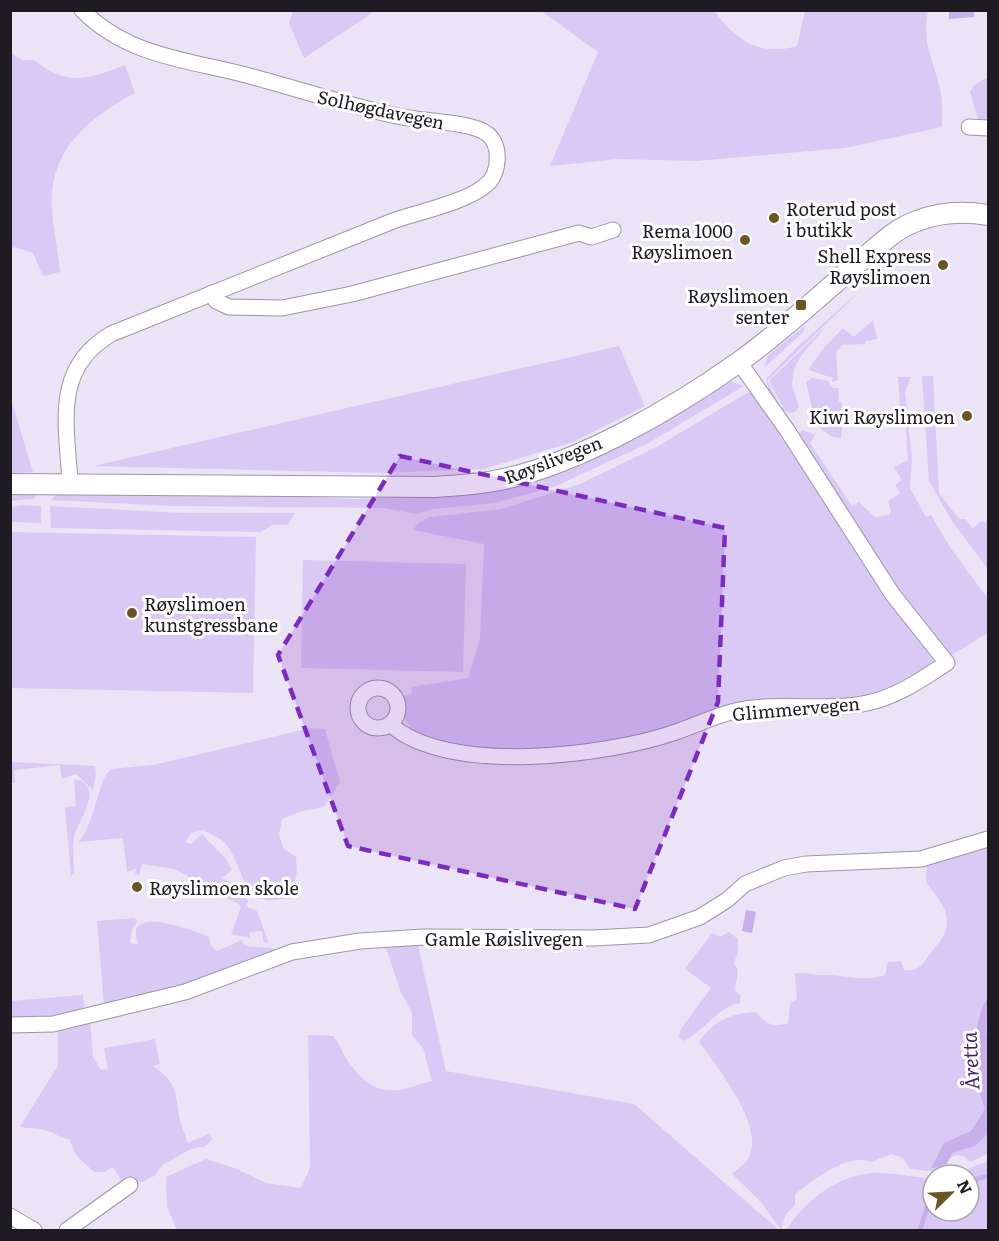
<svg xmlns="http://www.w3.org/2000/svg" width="999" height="1241" font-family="Literata,serif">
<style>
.green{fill:#dac9f5}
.water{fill:#c6afea}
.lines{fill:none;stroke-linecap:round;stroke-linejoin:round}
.stream{stroke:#c6afea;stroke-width:4.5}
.minor-casing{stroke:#9b96a5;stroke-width:17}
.tertiary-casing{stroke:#9b96a5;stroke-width:22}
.minor{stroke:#fff;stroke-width:15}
.tertiary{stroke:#fff;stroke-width:20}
.marked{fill:#7b2cbf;fill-opacity:0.2;stroke:#7b2cbf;stroke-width:4.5;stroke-dasharray:12 8;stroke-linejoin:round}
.poi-dot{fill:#6a5524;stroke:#fff;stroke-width:2}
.labels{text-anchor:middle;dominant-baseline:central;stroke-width:6;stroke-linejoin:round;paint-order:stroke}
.street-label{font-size:18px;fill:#1e1c22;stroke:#fff}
.poi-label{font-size:18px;fill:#1e1c22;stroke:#fff;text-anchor:end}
.water-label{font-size:20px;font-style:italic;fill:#401f62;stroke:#fff}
</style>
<rect width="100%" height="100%" fill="#ebe4f6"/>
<g class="green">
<polygon points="293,11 293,10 375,11 304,58 289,23"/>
<path d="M541,11H714C736,40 759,57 797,46L805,11H928C922,47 933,56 940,89C943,101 942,114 942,127L845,148L697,161L618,159L550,166L598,52Z"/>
<path d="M10,53L23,60H34C66,87 89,79 125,65L135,93C90,117 48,150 52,208C53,229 58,250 60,272L43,276L33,253L14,247L11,250Z"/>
<polygon points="988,77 988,122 979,122 970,92 974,85"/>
<path d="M861,290L767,381L781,408L783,407L769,381L827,325L800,357L794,369L792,386L799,406L795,412C779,416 768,393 766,379L797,347Z"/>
<polygon points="873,320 877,339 865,341 865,344 842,345 836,352 838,380 832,382 833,378 808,370 823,349 843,328 854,337"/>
<polygon points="806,325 803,332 764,368 768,355"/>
<polygon points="619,346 645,406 573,442 484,469 382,473 93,466"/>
<polygon points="922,376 933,376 939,493 959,519 966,519 972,529 981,521 988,523 988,569 951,520 929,481"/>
<polygon points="898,377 911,377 905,392 912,457 910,488 926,517 931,515 950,547 988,599 988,633 950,656 904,599 797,434 803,430 815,435 810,443 852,506 859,502 875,517 889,515 891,511 888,501 900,493 895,485 902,480 894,467 908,460 905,415 901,415"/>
<polygon points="812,378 828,381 833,388 838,388 839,402 842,402 840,420 843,420 841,438 832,437 816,425 806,382"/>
<polygon points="731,382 744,386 647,444 554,487 495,503 433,509 416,514 384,508 171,506 51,500 58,492 231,494 356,499 460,494"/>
<path d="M752,390L935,663L922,672L908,676L911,681L868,697L678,723C657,740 555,752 526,753C501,753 433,746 414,731C403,722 404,709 401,697L412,693L411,687L468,678L480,639L484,544L413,530L418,523L430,517L501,509L580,484L658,446Z"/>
<polygon points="10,400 14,409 33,472 11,473"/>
<polygon points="11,491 37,492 38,495 33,499 11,501"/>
<polygon points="21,505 41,506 41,523 11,522 11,507"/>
<polygon points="50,506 183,513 295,513 288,525 272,525 261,532 51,528"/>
<polygon points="11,532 256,537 253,693 11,688"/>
<polygon points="303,560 466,564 463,672 301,668"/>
<path d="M311,728L325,729L340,782L324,807L302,811L282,819L279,835L284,849L296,857L297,872L290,899C282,898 274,901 267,900C241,897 240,856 223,841C218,837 209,834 203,830L191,833L186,842L191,844L202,834L226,859L232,870L222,878L237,887L248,901L246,906L257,911L269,944L263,941L262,931L250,932V938L231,934L241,907L239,904L187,880L188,876L174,869L142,864L139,875L135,874L136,869L127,872L123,838L78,842C95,826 98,778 111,769L153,765Z"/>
<polygon points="11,762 95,766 96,774 93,790 76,774 62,779 60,765 14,770 15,783 11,783"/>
<path d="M76,779C106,788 77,821 74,838C72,848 74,861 74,872L71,876L65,807L76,806L74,781Z"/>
<path d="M988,844V1154L970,1162L964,1156L955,1155L943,1163L939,1172L910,1169L903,1158L891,1154L872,1162C847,1152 814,1180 795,1194V1205L786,1214L781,1230L761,1202L732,1174C736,1170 742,1166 746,1162C770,1131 717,1067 699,1042C711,1022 734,1012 756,1012C765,1024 773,1028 788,1023L790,1004L797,999L795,974C804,971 810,975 819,975C838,973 864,983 885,975L888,962L901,961L904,970C919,973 925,961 932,951C941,940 950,931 946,914C943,902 933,892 926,882L927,864Z"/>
<path d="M134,918L138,921L132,929L130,943L135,944L138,943C122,902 196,931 209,937L211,945L217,951L242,940L245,946L271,948L281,952L197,983L104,1006L97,921Z"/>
<path d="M729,932L738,939V951L734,963L738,970L735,990L741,996L740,1003C715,1008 705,1032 683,1041L679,1037L681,1029L711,988L685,969L712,933L720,937Z"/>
<path d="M417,941L446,1071L634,1104L779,1230H177L167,1207L166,1177L206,1159L237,1169L266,1183L301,1188L310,1168L308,1035L334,1036C348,1062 363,1094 399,1090C410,1089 420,1083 432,1081L423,1048L412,1035V1013L400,990L385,945Z"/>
<polygon points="83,995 84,1007 79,1014 11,1021 11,1001"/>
<path d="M90,1019L93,1057L101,1070L108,1069L104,1048L155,1039L160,1064L153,1066C176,1083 175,1088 179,1115C180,1124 185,1134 188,1143L210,1133L212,1139L206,1146L191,1149L162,1165L154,1176L143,1182L123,1183L113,1167L104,1172H94L76,1155L69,1139C59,1138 54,1132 45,1130C36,1127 29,1130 20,1126L58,1066V1028Z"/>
<path d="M988,1161V1230H786C806,1200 839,1173 877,1173C896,1173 914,1177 933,1179V1211H969V1175H953Z"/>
</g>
<g class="water">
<polygon points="949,11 974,11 974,17 949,19"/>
<polygon points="746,910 756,912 752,933 742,931"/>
<path d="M988,997L986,1032L988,1038V1133L975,1146L952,1153L946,1166L931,1168L944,1143L971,1131L985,1109C973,1076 969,1028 988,997Z"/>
</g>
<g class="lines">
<g class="stream">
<polyline points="969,1181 988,1176"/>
<polyline points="920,1230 933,1189"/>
</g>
<g class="minor-casing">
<g id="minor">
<polyline points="969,127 988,128"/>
<polyline points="212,293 216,301 229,307 282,308 352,294 579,233 591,237 613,230"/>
<path d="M70,483C67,425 52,369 111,334C205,296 299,258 393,221C418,212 467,202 486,185C500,174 502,143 486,133C471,122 423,121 402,117C353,107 305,91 257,78C195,60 130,59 82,10"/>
<circle cx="378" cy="708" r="20"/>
<path d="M390,724C447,776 607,756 676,732C696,725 714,716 735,711C778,701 826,712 867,703C897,697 922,679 947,663L893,595L787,430L739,362"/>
<polyline points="10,1025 53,1024 185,992 292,952 360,941 424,937 593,938 649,935 700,917 727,900 745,884 784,868 806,864 921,859 988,839"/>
<polyline points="10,1216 34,1230"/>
<polyline points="67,1230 130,1185"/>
</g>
</g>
<g class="tertiary-casing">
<path id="tertiary" d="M10,484L435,487C454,485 475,485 494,481C573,467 673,409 739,362C781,332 819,296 858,263C878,247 892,230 917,221C940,212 964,211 988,215"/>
</g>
<use href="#minor" class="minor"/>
<use href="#tertiary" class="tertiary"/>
</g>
<path class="marked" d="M400,456L725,528L718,702L635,909L348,846L278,655Z"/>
<g class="poi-dot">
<circle cx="774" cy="218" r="6"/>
<circle cx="745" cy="240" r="6"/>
<circle cx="943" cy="265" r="6"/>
<rect x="795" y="299" width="12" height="12" rx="3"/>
<circle cx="967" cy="416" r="6"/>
<circle cx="132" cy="613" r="6"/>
<circle cx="137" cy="887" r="6"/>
</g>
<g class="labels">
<g class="street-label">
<text transform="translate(381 109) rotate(12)">Solhøgdavegen</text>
<text transform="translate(553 459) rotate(-21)">Røyslivegen</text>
<text transform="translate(796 708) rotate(-5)">Glimmervegen</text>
<text x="504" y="938">Gamle Røislivegen</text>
</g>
<g class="poi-label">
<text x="786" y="208" text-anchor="start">Roterud post<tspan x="786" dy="21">i butikk</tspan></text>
<text x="733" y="230">Rema 1000<tspan x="733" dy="21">Røyslimoen</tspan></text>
<text x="931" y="255">Shell Express<tspan x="931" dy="21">Røyslimoen</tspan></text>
<text x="789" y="295">Røyslimoen<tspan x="789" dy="21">senter</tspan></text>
<text x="955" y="416">Kiwi Røyslimoen</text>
<text x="144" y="603" text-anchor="start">Røyslimoen<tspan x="144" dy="21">kunstgressbane</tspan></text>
<text x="149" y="887" text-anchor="start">Røyslimoen skole</text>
</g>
<g class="water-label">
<text transform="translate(969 1061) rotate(-93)">Åretta</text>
</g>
</g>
<rect width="999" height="1241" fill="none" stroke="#1e1c22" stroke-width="24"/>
<g transform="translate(951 1193) rotate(66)"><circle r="28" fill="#ffffff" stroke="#a5a4a7" stroke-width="1.5"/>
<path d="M0-4.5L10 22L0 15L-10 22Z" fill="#6a5524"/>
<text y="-9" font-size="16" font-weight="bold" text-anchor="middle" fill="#1e1c22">N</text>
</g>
</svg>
